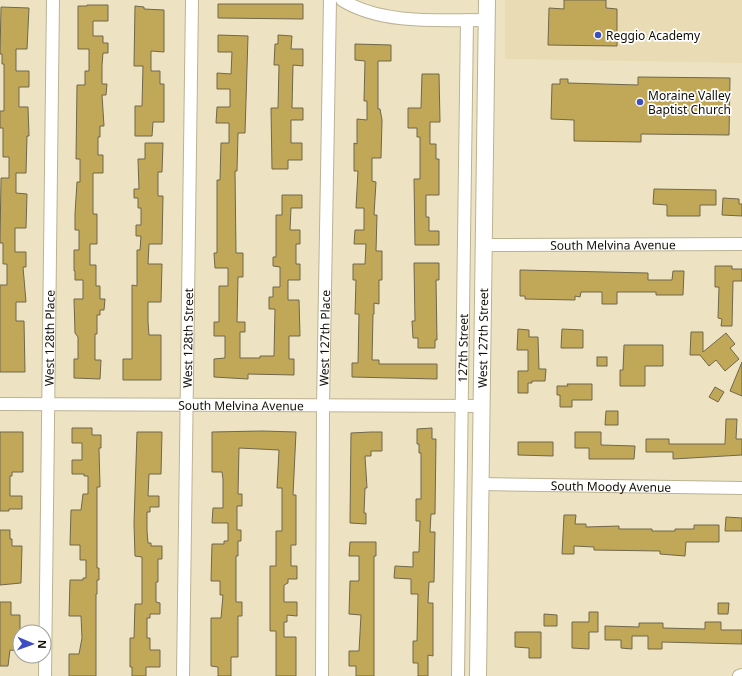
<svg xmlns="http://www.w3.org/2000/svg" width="742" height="676" font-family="'Noto Sans',sans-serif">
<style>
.built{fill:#e9dcb4}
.building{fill:#c1a859;stroke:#70674a}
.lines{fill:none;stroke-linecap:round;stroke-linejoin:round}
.street-casing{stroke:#bcb293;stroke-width:14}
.secondary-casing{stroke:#bcb293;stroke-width:18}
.street{stroke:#fff;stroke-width:12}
.secondary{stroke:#fff;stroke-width:16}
.poi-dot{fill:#3c4ec1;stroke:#fff;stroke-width:1.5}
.labels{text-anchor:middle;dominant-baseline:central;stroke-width:3.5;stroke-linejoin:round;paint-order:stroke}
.poi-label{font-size:12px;fill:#110e04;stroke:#fff;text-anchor:start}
.street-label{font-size:12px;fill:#110e04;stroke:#fff}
</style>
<rect width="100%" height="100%" fill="#ede3c3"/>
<polygon class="built" points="505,0 742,0 742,63 505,59"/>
<g class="building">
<polygon points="564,0 606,0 606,8 617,9 617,46 548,45 549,8 564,9"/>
<polygon points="218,4 303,4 303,19 218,18"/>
<polygon points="87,5 108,5 108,21 93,21 93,36 103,36 103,43 108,43 108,53 103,53 102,65 102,84 107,84 106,95 102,95 104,126 100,126 100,137 98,137 98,155 103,155 103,173 93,173 93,214 97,214 97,244 90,244 90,265 96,265 96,286 100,286 100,299 105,299 104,310 100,310 100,315 97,315 97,334 95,334 95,360 101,360 100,379 74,378 74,359 78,359 78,337 75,333 74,299 83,299 83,280 75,280 75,271 74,271 74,250 79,250 79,230 75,230 75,214 77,182 80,182 80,159 76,159 77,85 85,85 85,71 89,71 89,49 78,49 78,6 87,6"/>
<polygon points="135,6 144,7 144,9 164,10 164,52 151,51 151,71 160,71 160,84 164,84 164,122 153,122 152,136 135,136 135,106 142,106 143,66 134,66"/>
<polygon points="1,7 29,8 27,49 16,49 16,71 29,71 29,87 19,87 19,107 28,107 29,136 27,136 26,173 16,173 16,193 27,194 26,228 15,228 15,252 26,252 26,267 23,267 26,302 16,302 16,321 24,321 25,372 0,372 0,285 7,285 7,264 3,264 3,243 0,243 1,178 9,178 9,157 3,157 3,128 0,128 0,111 4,111 4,64 2,64 2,54 0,54"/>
<polygon points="218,35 248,36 245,133 238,133 237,171 235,171 236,253 243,253 243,277 238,277 237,322 245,322 245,332 240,332 240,358 260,358 260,356 274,356 275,309 269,309 269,297 273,297 273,287 280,287 280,267 273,266 273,257 276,257 276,215 282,215 282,195 302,195 302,208 291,208 290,230 300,230 300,244 296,244 296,264 300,264 300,280 288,280 288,300 299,300 300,336 289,336 289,359 294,359 294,375 248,374 248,379 214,377 214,359 225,358 225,336 214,336 214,322 219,322 219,286 228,286 228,268 215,268 214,253 217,253 217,180 220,180 221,143 229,143 229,123 216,123 217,107 230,107 230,89 217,89 217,73 231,74 232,52 218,52"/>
<polygon points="278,35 292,36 291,49 303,49 303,66 293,65 292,108 303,108 303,120 291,120 291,143 302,143 302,160 288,160 288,169 272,169 271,108 278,108 279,65 274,65 275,44 278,44"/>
<polygon points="355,44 391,45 391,61 378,61 378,109 380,109 382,120 381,158 372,158 372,181 376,182 374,215 377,215 376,251 382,251 382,280 379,280 379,304 374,303 374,314 373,314 372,360 379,360 379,364 437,364 437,379 352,377 352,363 358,363 359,314 355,314 356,280 353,280 353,264 365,264 366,244 354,244 355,230 364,230 364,208 356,208 358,171 354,171 354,143 357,144 357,119 367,120 367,101 364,101 365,61 355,60"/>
<polygon points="422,74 439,74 440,122 430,122 430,144 436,144 436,159 439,159 439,195 426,195 426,217 429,217 429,231 439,231 439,245 415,245 414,179 420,179 420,137 417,137 417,128 408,128 408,108 421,108"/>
<polygon points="638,77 730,78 729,135 641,134 641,142 574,141 574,120 551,119 552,84 560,84 560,79 568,79 568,83 638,85"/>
<polygon points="145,143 163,143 162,172 158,172 158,196 163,196 162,244 149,244 148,264 162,264 161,302 148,302 148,322 149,335 161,335 161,380 123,380 123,359 132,359 132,285 137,286 137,250 140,250 141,236 136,236 136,225 141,225 141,208 138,208 138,198 134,198 134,189 139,189 138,159 145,159"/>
<polygon points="654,189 716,190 716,205 700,205 700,216 667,216 667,205 653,204"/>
<polygon points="723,198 739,199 739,204 742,204 742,216 722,215"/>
<polygon points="414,263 439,263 439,280 436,280 437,340 435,340 435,348 418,348 418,338 413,338 412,321 415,321"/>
<polygon points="715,266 732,266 732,269 742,269 742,281 733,281 732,326 721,326 722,319 718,318 719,287 715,287"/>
<polygon points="520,270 648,273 648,280 672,280 673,271 684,271 683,295 656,295 656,292 617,292 617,304 602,304 602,292 581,292 580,297 575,296 575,300 525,299 525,296 520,296"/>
<polygon points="518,329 529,330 529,337 538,337 539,369 546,369 545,381 532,381 532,383 528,383 528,393 518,393 518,371 528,371 528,350 517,350"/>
<polygon points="562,329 583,330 583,348 561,348"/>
<polygon points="691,332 703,332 703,352 726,333 735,344 730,348 739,359 725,371 716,360 709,366 700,355 690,355"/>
<polygon points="624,345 663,345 663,366 645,366 645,386 620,386 620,370 623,370"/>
<rect x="597" y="357" width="10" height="9"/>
<polygon points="742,362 742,396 730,391"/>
<polygon points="567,384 592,384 592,400 572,400 572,407 560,407 560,395 557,395 557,386 568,386"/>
<polygon points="715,387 724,392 718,402 709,397"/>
<polygon points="606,411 618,411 618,425 605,425"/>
<polygon points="726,419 737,419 736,439 742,439 742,455 673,459 673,452 646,452 646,439 669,439 669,444 725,444"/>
<polygon points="72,428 92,428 92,435 101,435 101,448 99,448 100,487 97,487 97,568 99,568 99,580 97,580 97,594 96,594 96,676 69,676 69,654 79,654 82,638 81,616 69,616 70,580 83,580 83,578 86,578 86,560 80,560 80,545 70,545 71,510 81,510 83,494 88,494 88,476 84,476 84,474 72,474 72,460 82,460 82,443 72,443"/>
<polygon points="432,428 432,439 436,439 435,514 431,514 430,532 435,532 434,582 429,582 428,603 433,603 433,656 428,655 428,676 418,676 418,663 413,663 413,641 417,641 418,594 411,594 411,579 394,578 395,566 413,567 413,552 419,552 420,521 416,521 416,499 421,499 421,453 419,453 419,444 417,444 417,429"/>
<polygon points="262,431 296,432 293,495 296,495 296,545 291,545 291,566 297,566 297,579 288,579 288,583 284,585 284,602 297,602 297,616 287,615 287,622 284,622 284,637 296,637 296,676 276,676 276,631 270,631 270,566 276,566 276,531 282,531 282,488 277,488 279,450 239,448 238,494 242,494 242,506 237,506 237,530 241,530 241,541 238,541 238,556 236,556 236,602 242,602 242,616 238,616 238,657 231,657 231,676 218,676 218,667 211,666 211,618 221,618 223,595 220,595 220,581 211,581 212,544 224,544 224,541 228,541 228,523 212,523 213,508 223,508 223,479 222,472 212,472 212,432"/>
<polygon points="0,432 23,432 23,472 12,472 12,476 10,476 10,496 22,496 22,509 9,509 9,511 0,511"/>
<polygon points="137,432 162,432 161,474 149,474 148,496 159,496 159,507 150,507 150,512 147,512 147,531 148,543 151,543 151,546 162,546 162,559 158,559 158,582 156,582 156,602 160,603 160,614 150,614 150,618 147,618 147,638 150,638 150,650 160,650 160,667 146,667 146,676 132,676 132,667 130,667 130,638 134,638 135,604 142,604 142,557 135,556 134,523"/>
<polygon points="371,432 382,432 382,451 371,451 371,456 365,456 367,488 365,488 364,513 366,513 366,524 350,523 351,433"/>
<polygon points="575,432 601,432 601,445 635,446 634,459 589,459 589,448 575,448"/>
<polygon points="518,442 553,442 553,456 518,455"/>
<polygon points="564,515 576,515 575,524 586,524 586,527 619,526 619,529 652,529 652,531 675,531 675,529 694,529 694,525 719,525 719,542 686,542 685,556 660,554 660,551 594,550 594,547 574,546 574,554 562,554"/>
<polygon points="726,517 742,518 742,531 725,531"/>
<polygon points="0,530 10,530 10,539 12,539 12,546 22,546 21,583 0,585"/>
<polygon points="350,542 376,542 376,556 374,556 374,676 356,676 356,666 349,666 349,651 359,651 361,615 349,614 350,581 359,581 359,556 349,556"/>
<polygon points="0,602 11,602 11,615 20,615 20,651 10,650 8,666 0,666"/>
<polygon points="718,603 729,603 728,614 718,614"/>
<polygon points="589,612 598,612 598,632 589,632 589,649 572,648 572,622 589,622"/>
<polygon points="544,614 557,615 557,626 544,626"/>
<polygon points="705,622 721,622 721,630 742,630 742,644 662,642 662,649 648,649 648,636 632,636 632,649 621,648 621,640 605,640 605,626 639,627 639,623 663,623 663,628 705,629"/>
<polygon points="515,632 541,632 541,658 529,658 529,648 515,647"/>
</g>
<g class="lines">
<g class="street-casing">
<g id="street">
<path d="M342,0C382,25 441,20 486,20"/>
<path id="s1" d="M484,245L742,244"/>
<path id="s2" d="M0,404L482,406"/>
<path id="s3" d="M481,484L742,488"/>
<path id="s4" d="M45,676L53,0"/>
<path id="s5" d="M183,676L192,0"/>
<path id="s6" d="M322,676L323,406L330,0"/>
<path id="s7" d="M458,676L467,20"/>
<polyline points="739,676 742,675"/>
</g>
</g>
<g class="secondary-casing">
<g id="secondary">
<path id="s8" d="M478,676L487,0"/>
</g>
</g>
<use href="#street" class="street"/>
<use href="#secondary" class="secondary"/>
</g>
<g class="poi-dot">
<circle cx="598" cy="35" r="4"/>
<circle cx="640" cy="102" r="4"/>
</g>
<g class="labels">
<g class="poi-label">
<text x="606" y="35">Reggio Academy</text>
<text x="648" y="95">Moraine Valley<tspan x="648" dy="14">Baptist Church</tspan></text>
</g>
<g class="street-label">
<text stroke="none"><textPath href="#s1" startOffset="129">South Melvina Avenue</textPath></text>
<text stroke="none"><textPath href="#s4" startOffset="338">West 128th Place</textPath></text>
<text stroke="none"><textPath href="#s5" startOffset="338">West 128th Street</textPath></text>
<text stroke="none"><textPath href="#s6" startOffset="338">West 127th Place</textPath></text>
<text stroke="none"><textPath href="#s8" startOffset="338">West 127th Street</textPath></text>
<text stroke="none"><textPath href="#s7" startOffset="328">127th Street</textPath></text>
<text stroke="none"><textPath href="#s2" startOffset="241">South Melvina Avenue</textPath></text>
<text stroke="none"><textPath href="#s3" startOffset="130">South Moody Avenue</textPath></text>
</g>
</g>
<g transform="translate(32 644) rotate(92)"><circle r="19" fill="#ffffff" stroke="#a09f9b"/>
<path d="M0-3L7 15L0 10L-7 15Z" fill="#3c4ec1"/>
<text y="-6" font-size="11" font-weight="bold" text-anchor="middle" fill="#110e04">N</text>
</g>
</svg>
